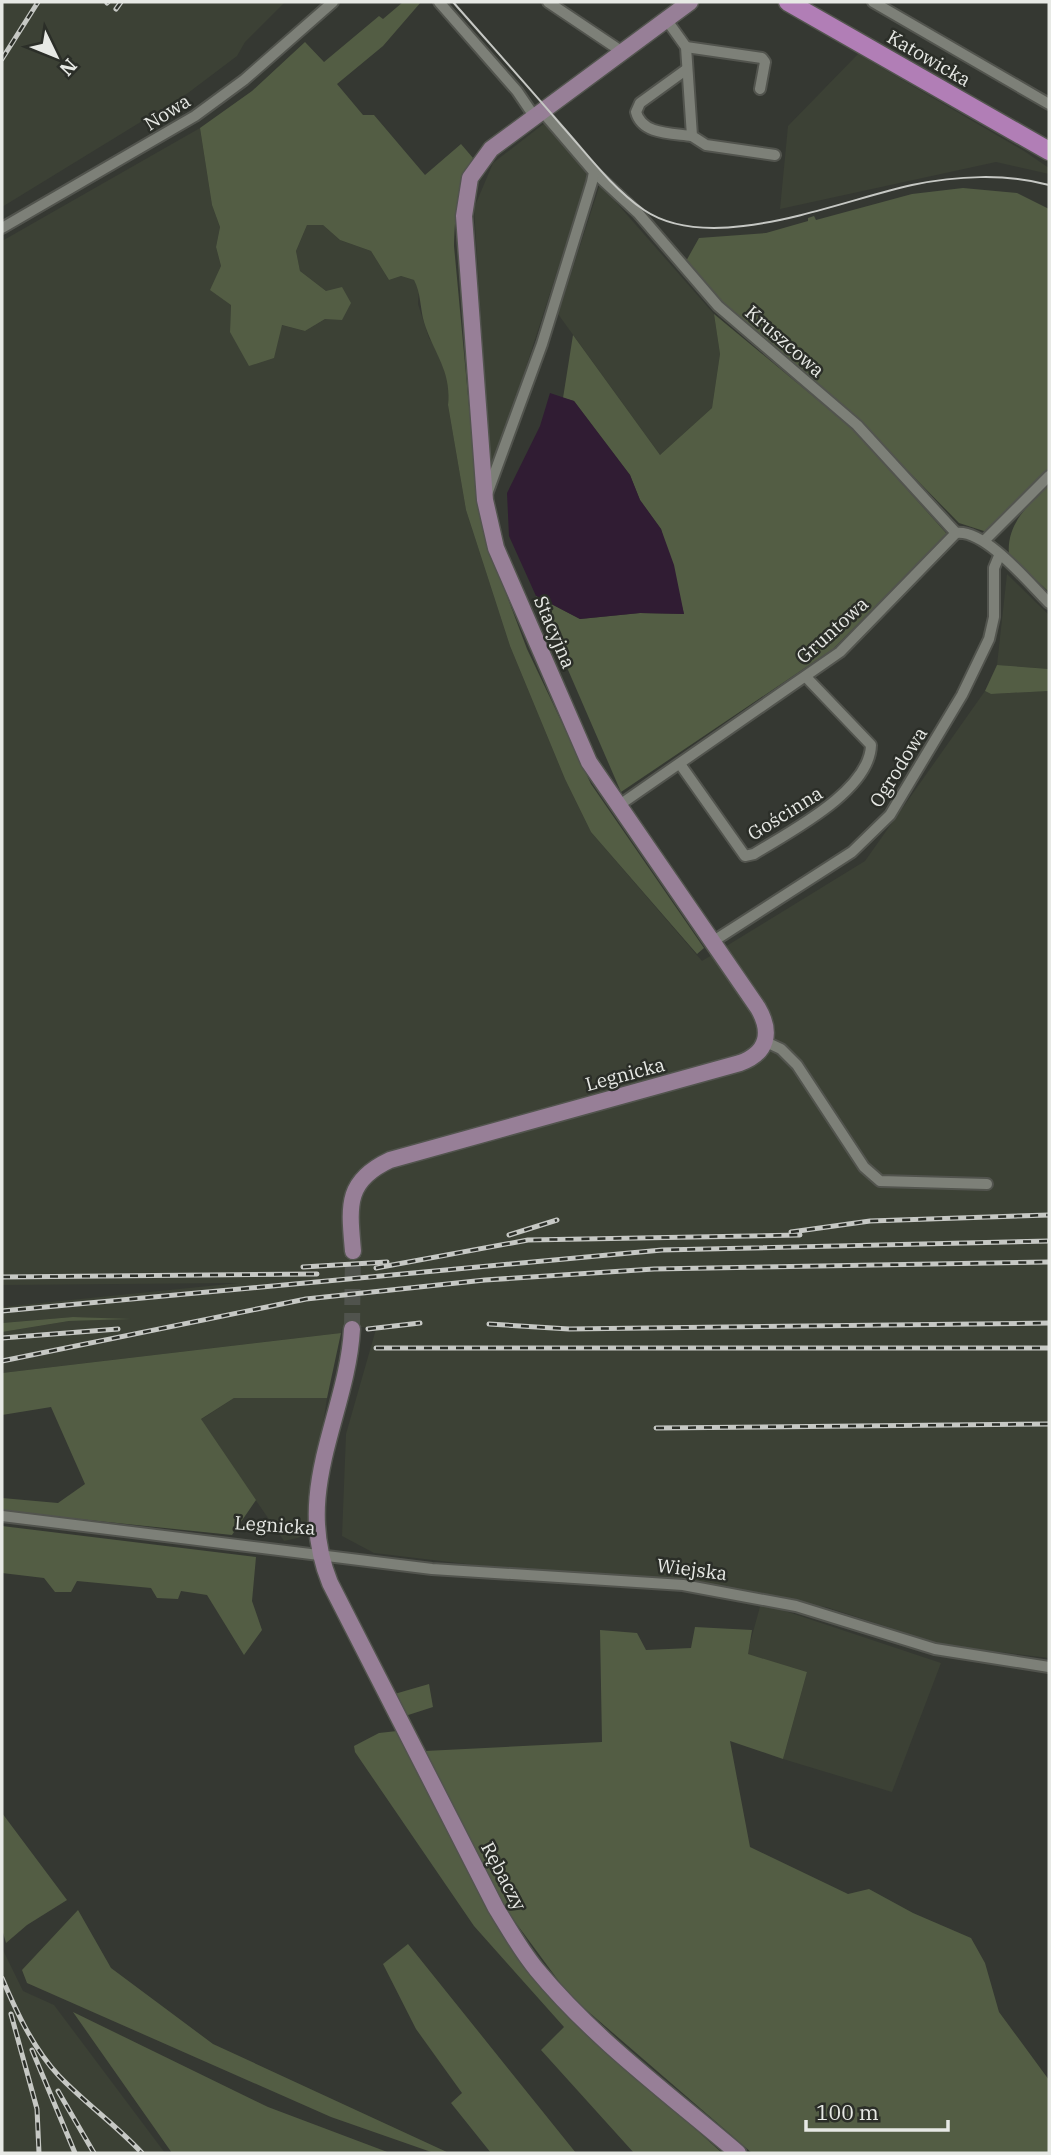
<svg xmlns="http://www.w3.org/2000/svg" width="1051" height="2155" font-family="'IBM Plex Serif',serif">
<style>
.built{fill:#3c4135}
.green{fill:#535d44}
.water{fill:#301c33}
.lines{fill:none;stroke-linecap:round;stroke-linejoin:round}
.secondary-tunnel{stroke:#50534d;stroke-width:16;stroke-dasharray:16 8;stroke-linecap:butt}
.street-casing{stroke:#52544e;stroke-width:14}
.secondary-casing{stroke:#52544e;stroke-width:19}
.primary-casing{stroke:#52544e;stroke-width:21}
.street{stroke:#7d8078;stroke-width:10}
.secondary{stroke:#977f97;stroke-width:16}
.primary{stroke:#b17eb6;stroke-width:18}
.tram{stroke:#c6c8c4;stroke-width:2}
.rail-casing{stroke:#c6c8c4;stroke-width:5}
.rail{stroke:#2b2e28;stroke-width:2.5;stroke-dasharray:8;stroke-linecap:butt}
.labels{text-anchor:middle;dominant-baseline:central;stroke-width:5;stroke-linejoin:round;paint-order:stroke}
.street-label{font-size:19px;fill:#e7e9e5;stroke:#2b2e28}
</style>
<rect width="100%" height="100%" fill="#353832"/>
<g class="built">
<polygon points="2,2 285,2 245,42 237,56 188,93 2,207"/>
<polygon points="858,54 1024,151 1049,168 1049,174 996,162 780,209 788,126"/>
<polygon points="546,122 586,171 587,179 495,463 490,461 474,208 493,163"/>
<polygon points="200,128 212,205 220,227 216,247 231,305 230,332 281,325 305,331 325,319 326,291 300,271 296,251 307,225 323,225 340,240 371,251 389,280 401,276 414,280 419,289 418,304 429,338 438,349 450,389 448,405 466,510 510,646 565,779 591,832 702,961 865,861 985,691 991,694 1049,691 1049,1658 943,1645 826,1607 374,1553 342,1536 346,1434 376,1329 361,1327 342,1328 341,1333 2,1373 2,1332 69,1321 116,1319 73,1317 2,1323 2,1307 238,1283 2,1285 2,241"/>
<polygon points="600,184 714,314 720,354 712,408 660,455 558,314"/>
<polygon points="1007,574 1049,615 1049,669 997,665"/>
<polygon points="234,1398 327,1398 306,1536 284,1541 200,1420"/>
<polygon points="761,1603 941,1663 892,1792 783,1759 807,1672 747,1654"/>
<polygon points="2,1948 23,1991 54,2005 165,2153 2,2153"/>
</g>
<g class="green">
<path d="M403,2H421L383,46L337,84L363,115H374L425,175L461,144L473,158C457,185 455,215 454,246L478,503L490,551L527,649L591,784L704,948L697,954L591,832L565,779L510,646L466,510L448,405C452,371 433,352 424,322C420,308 421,293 414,280L401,276L389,280L371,251L340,240L323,225H307L296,251L300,271L326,291L342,287L351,303L342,320L325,319L305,331L282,325L274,358L249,366L230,332L231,305L210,290L221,266L216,247L220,227L212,205L200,128L252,91L305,42L324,62L379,16L383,19Z"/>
<polygon points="963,188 1017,193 1049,209 1049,471 987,532 959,523 863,425 754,336 685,263 699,238 766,233 808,221 808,218 814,216 816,220 912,194"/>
<polygon points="714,314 854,430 947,534 833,649 621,792 536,596 580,619 640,613 684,614 661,529 640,500 630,475 574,401 563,398 573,335 660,455 712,408 720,354"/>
<path d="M1049,484V592L1009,555C1006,523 1029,505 1049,484Z"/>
<polygon points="997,665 1049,669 1049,691 991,694 985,691"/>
<polygon points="73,1317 131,1319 69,1321 2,1332 2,1323"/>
<polygon points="341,1333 327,1398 234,1398 201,1419 256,1500 232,1535 2,1511 2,1498 58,1503 85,1484 51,1407 2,1415 2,1373"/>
<polygon points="2,1526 256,1557 252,1601 262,1630 244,1655 207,1595 181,1591 178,1599 157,1598 151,1588 77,1581 71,1592 55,1592 44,1578 2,1573"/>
<polygon points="695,1627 752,1630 748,1654 807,1672 783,1759 730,1741 750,1847 848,1894 869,1889 913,1913 971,1938 985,1963 999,2012 1049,2080 1049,2153 752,2153 569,1995 507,1911 425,1751 602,1742 600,1630 637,1633 646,1650 691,1648"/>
<polygon points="429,1684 433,1707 402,1717 391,1695"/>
<polygon points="397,1731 497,1925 570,2016 722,2153 634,2153 541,2050 564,2027 474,1926 355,1752 354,1746 379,1733"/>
<polygon points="2,1813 67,1900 27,1925 6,1943 2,1929"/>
<polygon points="78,1910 111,1968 213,2044 449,2153 434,2153 331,2117 27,1983 22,1970"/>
<polygon points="408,1944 576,2153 491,2153 451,2103 462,2093 416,2029 383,1964"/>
<polygon points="73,2012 268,2107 390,2153 172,2153"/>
</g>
<polygon class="water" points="550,393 574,401 630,475 640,500 661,529 674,565 684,614 640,613 580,619 536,596 509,536 507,493 540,426"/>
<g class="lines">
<polyline class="secondary-tunnel" points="352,1329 353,1251"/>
<g class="street-casing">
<g id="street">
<polyline points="439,2 517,91 534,116"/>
<polyline points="548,2 621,51"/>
<polyline points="873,2 1049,104"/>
<polyline points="666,19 686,47 692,136 706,145 775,155"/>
<polyline points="686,47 762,58 765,62 760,89"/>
<path d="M687,69L640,103L636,112C642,135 672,133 692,136"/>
<polyline points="594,172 638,213 718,306 857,425 956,533"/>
<polyline points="2,228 195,116 244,80 333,2"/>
<polyline points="487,494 542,344 592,182 594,172 541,110"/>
<polyline points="984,541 1049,476"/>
<path d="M680,764L745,856L754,854C789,832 870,791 871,745L806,677"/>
<path d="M618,806L840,652L956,533C985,529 1029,583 1049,603"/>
<polyline points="712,942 852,852 890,815 962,695 989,639 994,617 994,568 999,556"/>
<polyline points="766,1042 781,1049 797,1065 864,1167 880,1181 987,1184"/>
<polyline points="2,1516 432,1569 683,1585 796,1606 935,1649 1049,1667"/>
</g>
</g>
<g class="secondary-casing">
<g id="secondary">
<path d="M353,1251C349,1206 345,1181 390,1160L740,1063C768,1053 772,1032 758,1008L589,762L496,548L485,500L464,216L470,178L491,149L690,2"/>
<path d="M352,1329C347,1416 292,1490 330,1583L496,1908C509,1929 521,1951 537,1970C594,2039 670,2095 738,2153"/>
</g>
</g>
<g class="primary-casing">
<polyline id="primary" points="788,2 1049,151"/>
</g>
<use href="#street" class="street"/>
<use href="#secondary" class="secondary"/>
<use href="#primary" class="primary"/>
<path class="tram" d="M453,2C489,43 526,84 562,126C587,154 612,188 644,210C712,256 838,201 912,185C955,176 1006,173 1049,185"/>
<g class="rail-casing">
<g id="rail">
<polyline points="107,3 108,2"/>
<polyline points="116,9 121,2"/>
<polyline points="2,59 38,2"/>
<polyline points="791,1232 870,1221 1049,1215"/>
<polyline points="509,1235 557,1220"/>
<polyline points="303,1267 387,1262"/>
<polyline points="376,1268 528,1240 800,1235"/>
<polyline points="2,1277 317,1274"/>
<polyline points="2,1311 662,1250 1049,1241"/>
<polyline points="489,1324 569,1329 1049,1323"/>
<polyline points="368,1329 420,1323"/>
<polyline points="2,1338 118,1329"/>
<polyline points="376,1348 1049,1348"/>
<polyline points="2,1361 306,1299 485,1280 654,1269 1049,1262"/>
<polyline points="656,1428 1049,1424"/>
<path d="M2,1978C17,2013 33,2048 59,2076C85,2103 116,2125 142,2153"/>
<polyline points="11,2014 37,2109 39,2153"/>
<polyline points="32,2050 75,2153"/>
<polyline points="58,2091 94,2153"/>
</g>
</g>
<use href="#rail" class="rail"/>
</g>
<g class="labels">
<g class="street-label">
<text transform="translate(929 58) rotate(30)">Katowicka</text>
<text transform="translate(167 112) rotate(-32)">Nowa</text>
<text transform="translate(785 341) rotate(41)">Kruszcowa</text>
<text transform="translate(832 630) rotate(-42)">Gruntowa</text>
<text transform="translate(555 632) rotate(67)">Stacyjna</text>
<text transform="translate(898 767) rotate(-58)">Ogrodowa</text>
<text transform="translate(785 813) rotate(-32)">Gościnna</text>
<text transform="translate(625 1074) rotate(-15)">Legnicka</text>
<text transform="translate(275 1525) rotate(4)">Legnicka</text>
<text transform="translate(692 1569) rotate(7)">Wiejska</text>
<text transform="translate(504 1876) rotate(62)">Rębaczy</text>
</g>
</g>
<rect width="1051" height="2155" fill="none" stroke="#e7e9e5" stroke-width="7"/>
<g transform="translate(56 56) rotate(133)" stroke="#2b2e28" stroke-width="5" paint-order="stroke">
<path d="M0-5L12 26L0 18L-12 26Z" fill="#e7e9e5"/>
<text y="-10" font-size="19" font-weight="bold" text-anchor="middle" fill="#e7e9e5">N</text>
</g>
<path d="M806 2120v10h142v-10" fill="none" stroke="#e7e9e5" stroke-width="3.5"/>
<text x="816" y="2120" font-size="21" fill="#e7e9e5" stroke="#2b2e28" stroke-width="5" paint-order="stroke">100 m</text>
</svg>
